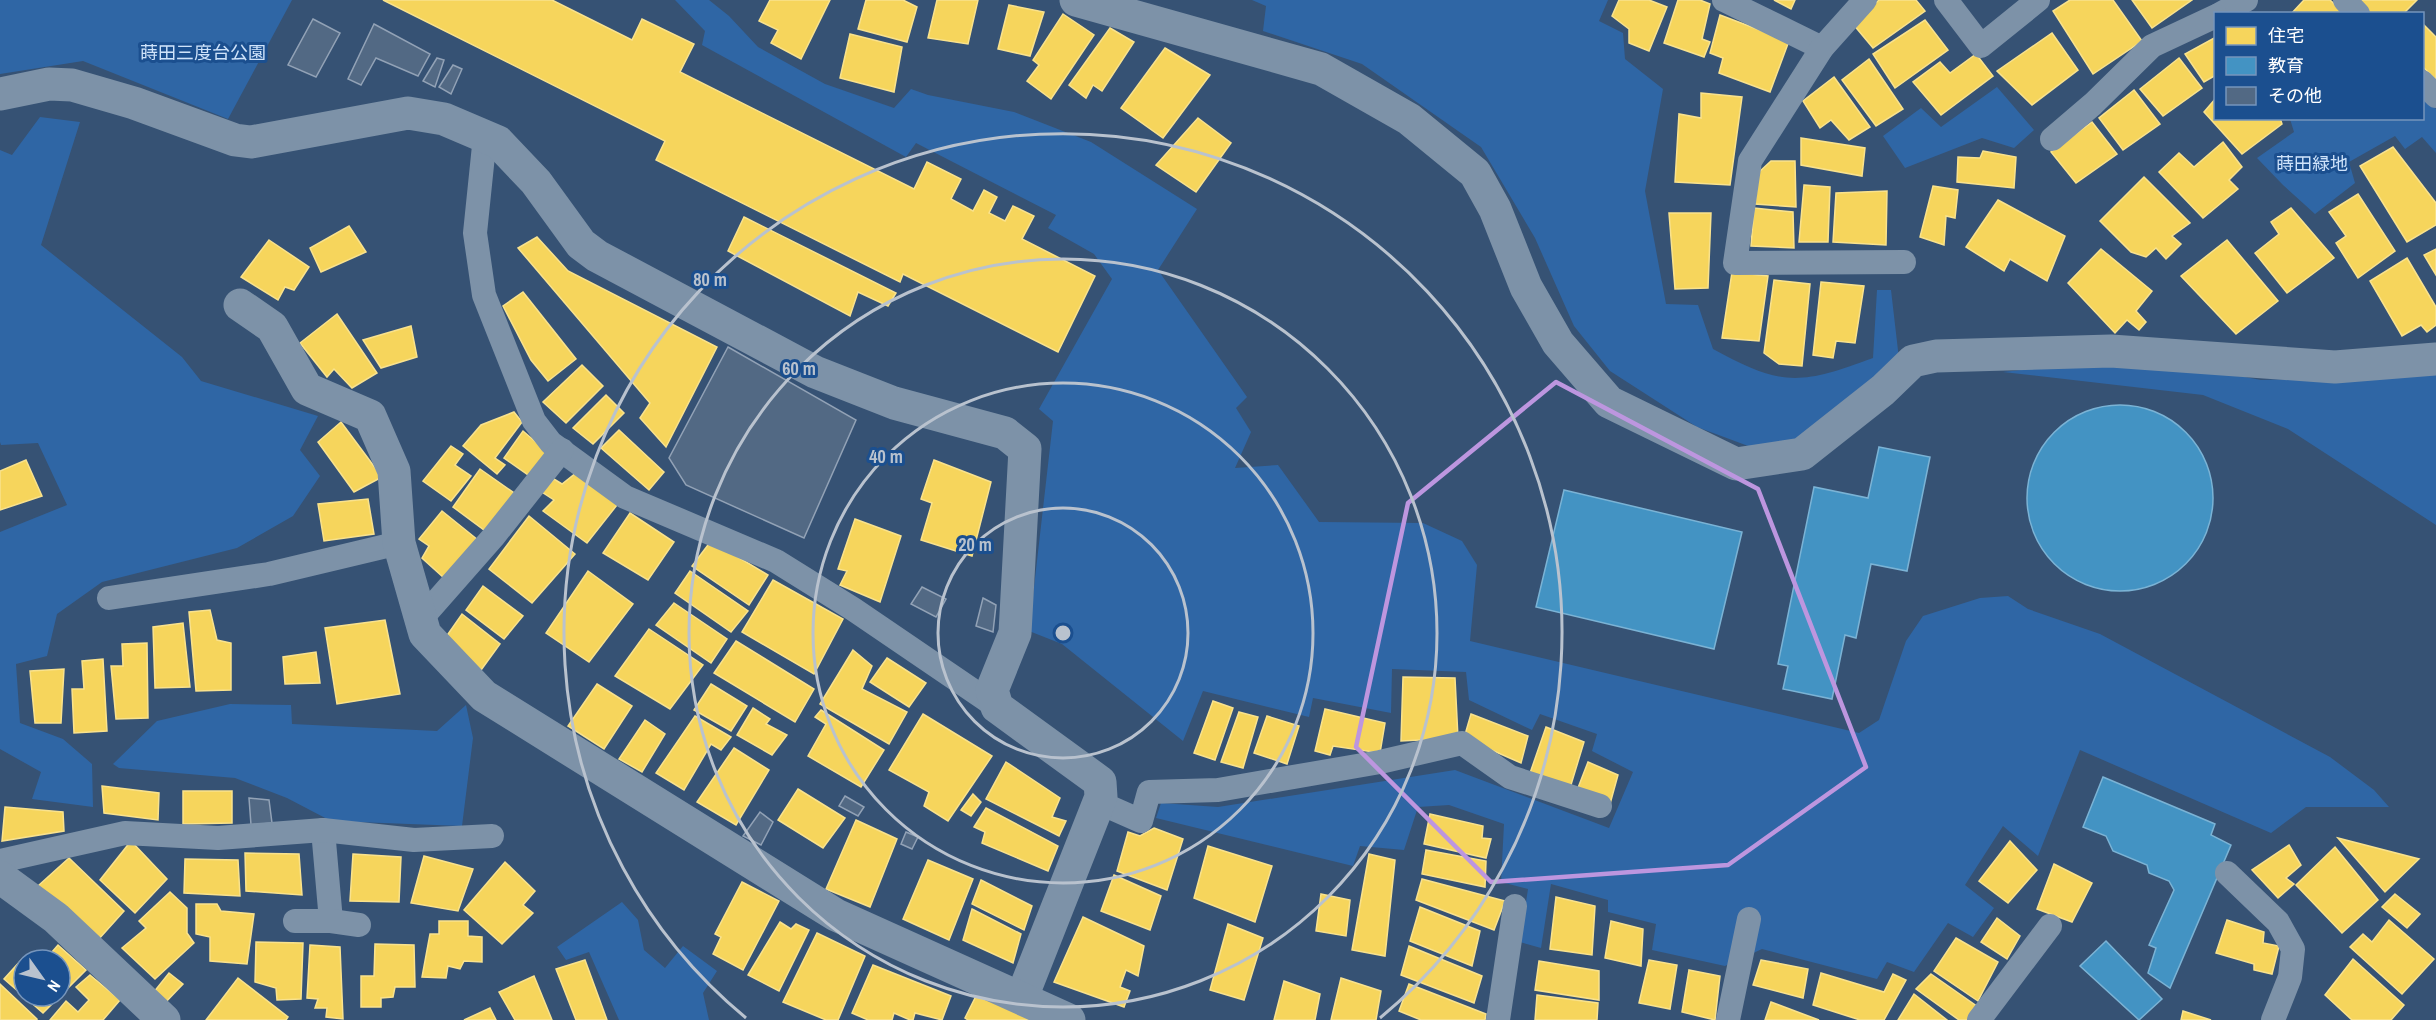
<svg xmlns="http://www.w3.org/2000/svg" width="2436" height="1020" font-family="'Archivo Narrow','Noto Sans JP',sans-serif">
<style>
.green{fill:#2f66a5}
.homes{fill:#f6d55c;stroke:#f9e28d;stroke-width:1.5}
.schools{fill:#4393c3;stroke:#7bb3d5;stroke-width:1.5}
.building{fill:#526984;stroke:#92a2b6;stroke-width:1.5}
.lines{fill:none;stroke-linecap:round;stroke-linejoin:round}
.service{stroke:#7d92a8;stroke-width:24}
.minor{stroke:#7d92a8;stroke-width:33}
.marked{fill:none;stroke:#bd96df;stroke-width:4.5;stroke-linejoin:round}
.ring{fill:none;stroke:#b9c2ce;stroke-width:3}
.labels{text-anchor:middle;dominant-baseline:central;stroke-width:6;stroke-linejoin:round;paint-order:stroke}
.park-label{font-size:18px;fill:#cfe3fa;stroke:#1b4f8f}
.centre{fill:#b9c2ce;stroke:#1b4f8f;stroke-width:3}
.ring-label{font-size:18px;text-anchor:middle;font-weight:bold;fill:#b9c2ce;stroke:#1b4f8f;stroke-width:6;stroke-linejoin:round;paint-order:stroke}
</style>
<rect width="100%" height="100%" fill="#365274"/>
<g class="green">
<polygon points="0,0 292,0 228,119 83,61 0,74"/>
<polygon points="675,0 709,0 729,16 758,47 825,84 894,108 911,89 928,95 1014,112 1091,142 1197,209 1158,270 1247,397 1236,408 1251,432 1235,468 1278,465 1319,522 1423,523 1462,541 1477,565 1470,641 1859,733 1879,720 1906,641 1923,616 1980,598 2008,596 2028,609 2100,634 2330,757 2374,790 2389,807 2306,807 2271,833 2080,750 2038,856 2003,826 1965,885 1994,908 1973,937 1948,923 1914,972 1887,962 1877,979 1762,949 1725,966 1652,950 1656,924 1608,912 1608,900 1551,884 1541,948 1520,942 1528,889 1501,882 1504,824 1449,805 1418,807 1404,850 1360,846 1353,866 1156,818 1161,803 1218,807 1455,770 1609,828 1633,772 1592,751 1597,734 1540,714 1532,730 1469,700 1466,672 1392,669 1391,713 1313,698 1309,717 1203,691 1183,741 1062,644 1029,631 1053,421 1039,409 1112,279 1094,254 1048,228 1056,215 916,143 906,157 702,45 705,31"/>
<path d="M1252,0H1608L1599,21L1623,33L1625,59L1663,89L1645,191L1666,304L1698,305L1713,349C1782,387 1800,385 1873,358L1877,290H1891L1899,359L1797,444L1759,450L1697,427L1610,371L1574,326L1535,238L1481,147L1362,64L1263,31L1266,6Z"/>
<polygon points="1997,87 2034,130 2014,148 1982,138 1905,168 1883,136 1921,108 1941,127"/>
<polygon points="2423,95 2436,109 2436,153 2422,137 2405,149 2395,136 2349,162 2355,183 2315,214 2283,185 2257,158 2294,132 2290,119 2422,118"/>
<polygon points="40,117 80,122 41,245 182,357 201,381 318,416 300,450 320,476 293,516 237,548 102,582 57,614 47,656 16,664 20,723 63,739 92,764 93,807 32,799 41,772 0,749 0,532 67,505 38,443 1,445 0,442 0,150 12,155"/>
<polygon points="2083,363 2181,365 2261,380 2333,378 2436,368 2436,525 2288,429 2203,395 2003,372"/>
<polygon points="230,704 291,705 292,724 437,731 466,705 473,738 462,826 331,821 287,798 235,778 119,768 113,764 157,721"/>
<polygon points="622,902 638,920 644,950 665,968 683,946 717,971 703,993 709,1020 619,1020 589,952 566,960 557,947"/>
</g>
<g class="homes">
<polygon points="383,0 552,0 632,40 642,19 694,44 680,72 914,189 927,162 961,179 951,199 973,211 984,190 997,197 989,213 1005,221 1013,206 1034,216 1022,239 1095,276 1058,352 903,274 900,282 656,160 665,141"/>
<polygon points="770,0 830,0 801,59 771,43 778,30 759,21"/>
<polygon points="866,0 903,0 917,7 907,42 858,29"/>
<polygon points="937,0 978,0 968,44 928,38"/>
<polygon points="1619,0 1649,0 1667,7 1649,51 1629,43 1629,29 1612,16"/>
<polygon points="1678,0 1700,0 1710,4 1702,39 1710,42 1704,57 1664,43"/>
<polygon points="1774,0 1795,0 1791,9"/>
<polygon points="1879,0 1916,0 1925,11 1873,48 1853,24"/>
<polygon points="2070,0 2113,0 2142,41 2093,74 2053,11"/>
<polygon points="2132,0 2192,0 2152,28"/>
<polygon points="2304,0 2330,0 2345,14 2291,14"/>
<polygon points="2355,0 2417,0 2403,14 2368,14"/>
<polygon points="1009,5 1044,12 1030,56 998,49"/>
<polygon points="1063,14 1094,35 1051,99 1027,81 1039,65 1033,60"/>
<polygon points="1720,15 1789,41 1770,92 1719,73 1723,58 1710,53"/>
<polygon points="1925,20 1948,50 1895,88 1873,54"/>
<polygon points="2422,23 2436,37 2436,80 2422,66"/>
<polygon points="1110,28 1134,42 1102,91 1093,85 1086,98 1069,85"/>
<polygon points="2052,33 2078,70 2032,105 1997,71"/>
<polygon points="850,34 902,47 894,92 840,78"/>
<polygon points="2216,37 2216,75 2204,82 2185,54"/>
<polygon points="1165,48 1210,75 1163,138 1121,108"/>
<polygon points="1976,54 1993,76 1941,115 1913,82 1940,62 1950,73"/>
<polygon points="2179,58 2202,88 2163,116 2140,89"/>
<polygon points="1869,59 1903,109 1876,126 1842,80"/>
<polygon points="1834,77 1870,127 1849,140 1831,120 1820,128 1803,101"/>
<polygon points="2134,90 2160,124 2123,150 2099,118"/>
<polygon points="1701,93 1742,97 1730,185 1675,182 1679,114 1701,118"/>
<polygon points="2216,98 2216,118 2280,118 2282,124 2242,154 2204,112"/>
<polygon points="1198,118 1231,143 1196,192 1156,165"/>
<polygon points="2092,122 2117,154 2076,183 2051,152"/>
<polygon points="1801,138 1865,148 1862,176 1801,165"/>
<polygon points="2223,142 2242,167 2229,180 2238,189 2203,218 2159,172 2179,153 2194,167"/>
<polygon points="2393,147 2436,203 2436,225 2407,242 2360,166"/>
<polygon points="1983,151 2016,157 2014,188 1957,182 1958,157 1980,158"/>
<polygon points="1771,161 1795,161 1796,207 1755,204 1759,172"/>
<polygon points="2144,177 2190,223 2172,236 2181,244 2166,259 2156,248 2146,257 2131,252 2100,221"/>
<polygon points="1804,185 1830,187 1828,242 1799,242"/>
<polygon points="1933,186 1958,190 1955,218 1946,216 1944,245 1920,237"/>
<polygon points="1887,191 1886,245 1833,242 1836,193"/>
<polygon points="2358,194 2395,251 2358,278 2336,243 2346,236 2329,212"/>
<polygon points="1998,200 2065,236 2047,281 2010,259 2004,271 1966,247"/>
<polygon points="1754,208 1793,212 1794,248 1751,246"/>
<polygon points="2291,208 2334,258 2287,293 2255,253 2279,234 2271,222"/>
<polygon points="1669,213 1711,213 1708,288 1675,289"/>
<polygon points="744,217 896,293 888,306 858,292 850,316 728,251"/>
<polygon points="349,226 366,252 321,272 310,248"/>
<polygon points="537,237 568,271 717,347 666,447 640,418 650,403 518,248"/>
<polygon points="269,240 309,267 294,290 285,287 278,300 241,277"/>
<polygon points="2227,240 2278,301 2236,334 2181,276"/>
<polygon points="2101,249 2152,291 2136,311 2146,322 2139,330 2127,320 2115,333 2068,283"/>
<polygon points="2436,249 2436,275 2424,255"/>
<polygon points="2407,258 2436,307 2436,325 2427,332 2421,325 2402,336 2370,281"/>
<polygon points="1732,272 1768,276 1759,341 1722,338"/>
<polygon points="1774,280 1810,284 1802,366 1779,364 1764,353"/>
<polygon points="1821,282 1864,286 1855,343 1836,341 1833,358 1813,355"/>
<polygon points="523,292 576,359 548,381 531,360 503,306"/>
<polygon points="337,314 377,373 352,388 334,369 327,377 300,343"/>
<polygon points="411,326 417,357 381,368 363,340"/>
<polygon points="582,365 603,386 566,423 543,402"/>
<polygon points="606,395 624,413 593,444 573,428"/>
<polygon points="514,412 522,422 495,458 505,465 497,474 463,446 481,425"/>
<polygon points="341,422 382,477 354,492 318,442"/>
<polygon points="619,430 664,472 649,490 601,448"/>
<polygon points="523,431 550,454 531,477 504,458"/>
<polygon points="451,446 463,454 455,465 471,476 451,501 423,481"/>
<polygon points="26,460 42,496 0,510 0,471"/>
<polygon points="934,460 991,482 972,556 921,540 932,503 921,499"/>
<polygon points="480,469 517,495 488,533 453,507"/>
<polygon points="576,473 617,505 587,543 543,511 554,500 542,492 554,479 562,484"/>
<polygon points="368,499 374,534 324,541 318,504"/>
<polygon points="442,511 478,540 444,578 422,558 429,546 419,539"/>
<polygon points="630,513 674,542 648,580 603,553"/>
<polygon points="529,516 575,554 532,603 489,569"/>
<polygon points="855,519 901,536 880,602 840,585 847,571 838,569"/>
<polygon points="711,541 768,575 749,605 692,566"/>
<polygon points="588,571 633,604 589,662 546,633"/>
<polygon points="690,571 748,611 731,632 675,593"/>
<polygon points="773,580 843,619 814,674 742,632"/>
<polygon points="483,586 523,616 504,639 466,610"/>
<polygon points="674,603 727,639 711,663 656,625"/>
<polygon points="210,610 217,640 231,643 231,690 196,691 189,612"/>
<polygon points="462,614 500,644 481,670 446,637"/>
<polygon points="385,620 400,694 337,704 325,628"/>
<polygon points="183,623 190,687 155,688 153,627"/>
<polygon points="649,629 703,665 670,709 615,676"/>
<polygon points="736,641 814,689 795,722 714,673"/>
<polygon points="147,643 148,718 116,719 111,666 123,666 122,644"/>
<polygon points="853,650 872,666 862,689 907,712 889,744 820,704"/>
<polygon points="316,652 320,683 285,684 283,657"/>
<polygon points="887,658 926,683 909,707 870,682"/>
<polygon points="103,659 107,731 74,733 72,689 84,689 82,661"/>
<polygon points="64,669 61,723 35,723 30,671"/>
<polygon points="1403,677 1455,678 1458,738 1401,741"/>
<polygon points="597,684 632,706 604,749 568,726"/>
<polygon points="711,684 747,706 731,731 694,710"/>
<polygon points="1213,701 1233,708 1215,760 1194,753"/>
<polygon points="753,708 770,719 766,724 787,735 772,755 737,735"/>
<polygon points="1325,709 1385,723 1380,753 1333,746 1330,755 1315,751"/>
<polygon points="821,710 884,750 861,787 808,756 826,724 815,717"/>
<polygon points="1239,712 1258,717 1243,768 1221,762"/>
<polygon points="923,714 992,756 948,821 924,806 929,792 889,770"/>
<polygon points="1471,714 1528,736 1521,763 1464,738"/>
<polygon points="695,716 731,737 721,750 711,744 684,790 656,773"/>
<polygon points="1267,716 1299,726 1287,764 1254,753"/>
<polygon points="645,720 665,734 642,772 619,759"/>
<polygon points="1546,727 1584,742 1570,788 1529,776"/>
<polygon points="734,748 769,770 736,825 697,802"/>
<polygon points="1006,762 1060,798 1052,817 1066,821 1059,836 986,799"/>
<polygon points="1588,762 1618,775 1610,804 1576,793"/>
<polygon points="102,786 159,793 158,820 104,813"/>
<polygon points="798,789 845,818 823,848 778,820"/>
<polygon points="183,791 232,791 232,823 183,824"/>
<polygon points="973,794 981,802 971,816 961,810"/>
<polygon points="5,807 63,812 64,831 2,841"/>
<polygon points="986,808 1058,846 1048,871 982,843 985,832 974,827"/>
<polygon points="1430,814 1483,826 1482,838 1491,839 1486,858 1424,844"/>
<polygon points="856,820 897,839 870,907 826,889"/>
<polygon points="1154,828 1183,839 1167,890 1117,871 1128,832 1140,836"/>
<polygon points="2338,838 2419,859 2385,892"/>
<polygon points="131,841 167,879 135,913 100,880"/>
<polygon points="2010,841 2037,870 2008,903 1979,881"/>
<polygon points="2289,845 2301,865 2286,878 2294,884 2278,898 2252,870"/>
<polygon points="1208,846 1272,866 1255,922 1194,898"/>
<polygon points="2335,847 2378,900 2342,933 2296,885"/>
<polygon points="1426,850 1486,861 1485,887 1422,874"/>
<polygon points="245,853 299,854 302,895 246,891"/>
<polygon points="353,854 401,857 399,902 350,901"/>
<polygon points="1369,854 1395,860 1385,956 1352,950"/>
<polygon points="424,856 473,869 458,911 411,903"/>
<polygon points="69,858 124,911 98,940 38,886"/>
<polygon points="185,859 238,860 240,896 184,893"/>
<polygon points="928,860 973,879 949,940 903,919"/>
<polygon points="505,862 535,891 523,905 533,913 502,944 464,910"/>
<polygon points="2054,864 2092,883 2072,922 2037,909"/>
<polygon points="1114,875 1161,896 1150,930 1101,911"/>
<polygon points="1422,879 1505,901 1494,930 1416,900"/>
<polygon points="981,880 1032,906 1024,930 972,904"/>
<polygon points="742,882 779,901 743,970 713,954 721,937 715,934"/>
<polygon points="170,892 187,908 187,933 194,943 155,979 122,948 146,928 139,921"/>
<polygon points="1321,894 1350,900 1346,936 1316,931"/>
<polygon points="2395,894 2420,914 2407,928 2382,907"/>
<polygon points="1556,897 1595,906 1592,955 1550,949"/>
<polygon points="196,904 217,904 221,911 254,914 247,964 210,961 210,937 196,934"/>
<polygon points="1420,907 1480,931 1472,966 1410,941"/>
<polygon points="972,909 1021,934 1013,963 963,940"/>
<polygon points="1083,917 1144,946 1138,976 1126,970 1120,987 1130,991 1124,1007 1054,982"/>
<polygon points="1997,918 2020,936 2007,959 1981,942"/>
<polygon points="2227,920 2264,932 2263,943 2279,946 2272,974 2254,970 2254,964 2216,953"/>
<polygon points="2389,920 2434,959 2402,994 2350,947 2363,934 2372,942"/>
<polygon points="439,921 468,921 468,936 482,937 482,962 464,961 460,969 448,966 446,978 422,977 430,934 439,934"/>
<polygon points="1611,921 1643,929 1641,966 1605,958"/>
<polygon points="780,922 791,929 796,924 809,930 779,991 748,975"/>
<polygon points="1228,924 1263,938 1244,1000 1210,990"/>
<polygon points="817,933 865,956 838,1020 826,1020 783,1002"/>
<polygon points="1956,938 1998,962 1978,1001 1934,971"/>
<polygon points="256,942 303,943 301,999 277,1000 276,988 255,982"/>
<polygon points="375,944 414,945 415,987 395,987 393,997 381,998 381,1007 361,1007 361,976 374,976"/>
<polygon points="58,945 86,970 43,1013 4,979 22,959 24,996 60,996 60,960 45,960"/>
<polygon points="310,945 340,947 343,1019 326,1017 327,1008 315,1008 318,999 307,998"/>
<polygon points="1409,946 1482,976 1474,1003 1401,975"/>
<polygon points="2353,959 2404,1005 2391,1020 2352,1020 2325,995"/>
<polygon points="585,960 607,1020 576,1020 556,969"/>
<polygon points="1649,960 1677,965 1670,1009 1639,1003"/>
<polygon points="1761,960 1808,969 1803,998 1753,985"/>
<polygon points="1539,961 1599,971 1599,1000 1535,990"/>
<polygon points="873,965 951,996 942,1020 915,1013 913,1020 910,1020 894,1013 892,1020 868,1020 852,1013"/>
<polygon points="1689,970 1720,976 1715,1020 1682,1012"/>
<polygon points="169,973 183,984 161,1007 149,998"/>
<polygon points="1821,973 1884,992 1893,974 1906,980 1884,1020 1860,1020 1813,1005"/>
<polygon points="1931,974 1978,1007 1969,1020 1959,1020 1916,989"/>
<polygon points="90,975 120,1000 103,1020 50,1020 66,1001 78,1012 89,1000 76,987"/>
<polygon points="534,976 552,1020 515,1020 499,992"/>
<polygon points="238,978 288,1017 286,1020 206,1020"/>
<polygon points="1341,978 1381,991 1376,1020 1331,1020"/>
<polygon points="1284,981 1320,994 1315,1020 1274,1020"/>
<polygon points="0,984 37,1019 37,1020 0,1020"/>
<polygon points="1409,984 1486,1014 1485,1020 1421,1020 1399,1011"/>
<polygon points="979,990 1043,1020 968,1020 965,1018"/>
<polygon points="1914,994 1947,1020 1898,1020"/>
<polygon points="1537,995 1598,1003 1597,1020 1535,1020"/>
<polygon points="1771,1002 1819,1020 1765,1020"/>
<polygon points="490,1008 496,1020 464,1020"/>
<polygon points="2183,1011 2211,1020 2181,1020"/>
</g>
<g class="schools">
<circle cx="2120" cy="498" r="93"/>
<polygon points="1879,447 1930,457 1907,571 1871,564 1856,638 1845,635 1832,699 1783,689 1788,666 1778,664 1814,487 1868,498"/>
<polygon points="1564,490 1742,532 1714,649 1536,607"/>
<polygon points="2103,777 2215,824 2211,835 2231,845 2170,988 2148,973 2156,948 2149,945 2174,890 2169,881 2149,873 2147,865 2113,851 2106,836 2083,827"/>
<polygon points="2106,941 2162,999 2139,1020 2080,966"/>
</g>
<g class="building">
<polygon points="313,19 340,33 316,77 288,65"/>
<polygon points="374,24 430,54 418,76 376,58 361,85 348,79"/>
<polygon points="437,58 444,60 435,87 423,81"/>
<polygon points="453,65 462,69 451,94 439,87"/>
<polygon points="728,347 856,420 804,538 686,485 669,458"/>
<polygon points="922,587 946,599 936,617 911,604"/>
<polygon points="983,598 996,605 993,632 976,626"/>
<polygon points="845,796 864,807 858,816 839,806"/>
<polygon points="249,798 269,800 272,823 251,825"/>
<polygon points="760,812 773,822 761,845 743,836"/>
<polygon points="906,832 918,837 912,849 901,844"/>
</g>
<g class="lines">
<g class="service">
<polyline points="1724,0 1822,48"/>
<polyline points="1865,0 1822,48 1750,161 1735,263 1904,262"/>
<polyline points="1946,0 1981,46 2038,0"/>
<polyline points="2345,0 2358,14"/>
<polyline points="2220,14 2246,0"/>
<polyline points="2422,82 2436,96"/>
<polyline points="485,136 475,233 484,295 534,421 551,443 625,497 776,561 853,609 997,707"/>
<polyline points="2052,139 2093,104 2152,46 2216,16"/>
<polyline points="109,598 269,574 399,543"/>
<polyline points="421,619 494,536 562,450"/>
<polyline points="1098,802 1141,821 1149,792 1218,790 1380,762 1462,743 1510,777 1600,806"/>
<polyline points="323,830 331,921"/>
<polyline points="0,861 125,833 218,838 323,830 414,840 492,836"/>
<polyline points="2227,873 2278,922 2293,949 2290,977 2273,1020"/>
<polyline points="295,921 331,921 359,925"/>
<polyline points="1498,1020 1515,906"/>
<polyline points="1728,1020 1749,919"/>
<polyline points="1979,1020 2050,926"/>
</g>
<g class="minor">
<polyline points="1076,0 1321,69 1409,119 1475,173 1495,209 1526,287 1558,343 1609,402 1736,464 1802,454 1883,390 1913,361 1936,356 2111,351 2335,367 2436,359"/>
<polyline points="0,94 49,84 72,85 134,103 235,140 251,142 408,113 444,119 498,142 536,182 581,244 597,256 815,372 894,403 1005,433 1025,449 1015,633 992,690 997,707 1100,782 1101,797 1022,997"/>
<polyline points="240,305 272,327 307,389 370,416 394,471 399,543 425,634 484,696 836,915 1069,1020"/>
<polyline points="0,877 56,918 164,1020"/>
</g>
</g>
<path class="marked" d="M1556,382L1758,489L1866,767L1728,865L1491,882L1356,747L1408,503Z"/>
<g class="ring">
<circle cx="1063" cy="633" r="125"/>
<circle cx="1063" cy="633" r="250"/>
<circle cx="1063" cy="633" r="374"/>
<path d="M746 1018A499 499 0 1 1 1380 1018"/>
</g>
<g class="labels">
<g class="park-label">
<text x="203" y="52">蒔田三度台公園</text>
<text x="2312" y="163">蒔田緑地</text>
</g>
</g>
<circle cx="1063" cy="633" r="9" class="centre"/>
<g class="ring-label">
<text x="710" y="286">80 m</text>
<text x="799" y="375">60 m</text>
<text x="886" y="463">40 m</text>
<text x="975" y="551">20 m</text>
</g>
<rect x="2214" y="12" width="210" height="108" fill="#1b4f8f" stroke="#7695bc" stroke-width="1.5"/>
<rect x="2226" y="27" width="30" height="18" fill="#f6d55c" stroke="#7695bc" stroke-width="1.5"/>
<text x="2268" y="42" font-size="18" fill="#ffffff">住宅</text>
<rect x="2226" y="57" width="30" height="18" fill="#4393c3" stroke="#7695bc" stroke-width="1.5"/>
<text x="2268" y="72" font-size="18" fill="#ffffff">教育</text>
<rect x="2226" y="87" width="30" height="18" fill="#526984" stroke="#7695bc" stroke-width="1.5"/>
<text x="2268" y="102" font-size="18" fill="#ffffff">その他</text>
<g transform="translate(42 978) rotate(124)"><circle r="28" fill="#1b4f8f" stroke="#7695bc" stroke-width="1.5"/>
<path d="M0-4.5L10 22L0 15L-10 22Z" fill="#b9c2ce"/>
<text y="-9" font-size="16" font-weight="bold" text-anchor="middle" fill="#ffffff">N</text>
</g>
</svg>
